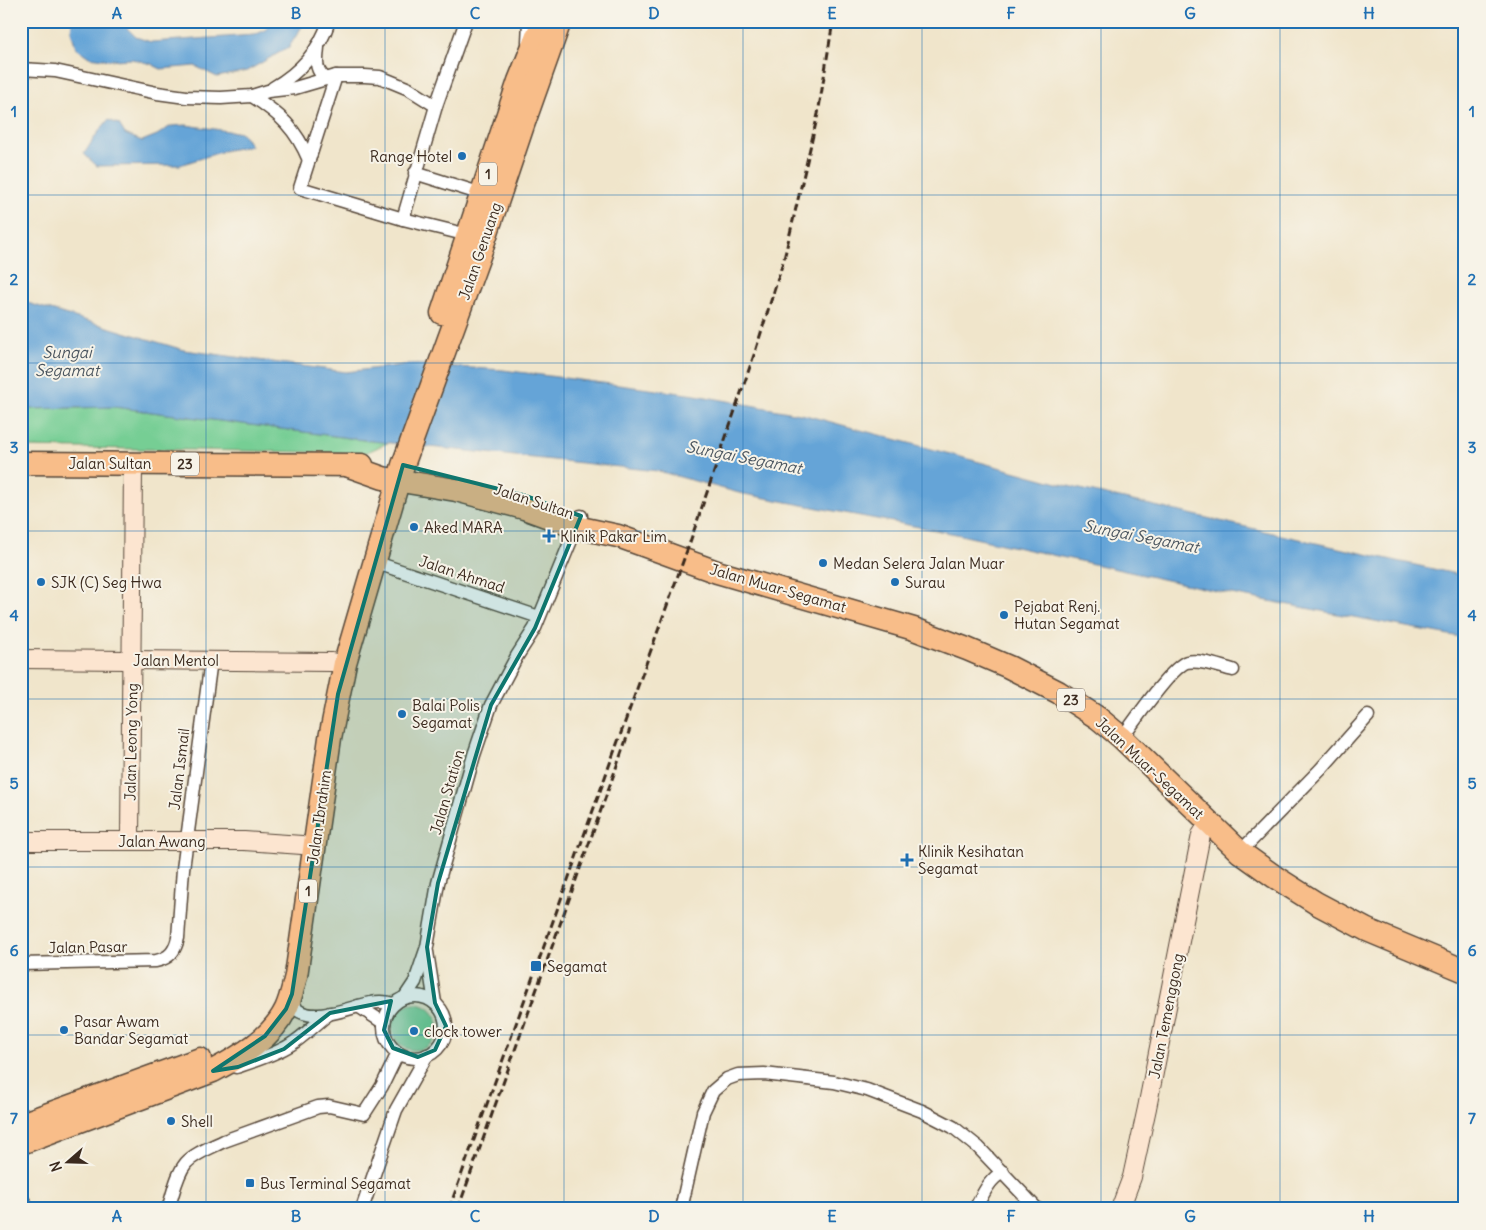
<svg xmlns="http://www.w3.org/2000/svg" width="1486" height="1230" font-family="Delius,sans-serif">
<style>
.green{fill:#76ce94;stroke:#587c59}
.water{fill:#65a4d7;stroke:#50677a}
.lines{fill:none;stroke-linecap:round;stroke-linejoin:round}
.street-casing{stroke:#564638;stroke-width:15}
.secondary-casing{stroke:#564638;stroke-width:20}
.highway-casing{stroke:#564638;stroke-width:25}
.street{stroke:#fff;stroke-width:12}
.secondary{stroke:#fce5d0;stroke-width:18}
.highway{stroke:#f8bd89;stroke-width:22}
.rail{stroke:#3b2a1e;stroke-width:3;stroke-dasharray:8 4;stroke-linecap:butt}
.marked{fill:#0f766e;fill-opacity:0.2;stroke:#0f766e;stroke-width:4;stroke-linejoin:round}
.grid{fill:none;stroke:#1f6fb2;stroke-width:1;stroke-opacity:0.55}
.poi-dot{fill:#1f6fb2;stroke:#f7f3e8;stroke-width:2}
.labels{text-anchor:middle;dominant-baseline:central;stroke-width:4;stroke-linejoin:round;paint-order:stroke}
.shield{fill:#f7f3e8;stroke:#73665b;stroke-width:1}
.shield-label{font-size:14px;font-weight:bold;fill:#3b2a1e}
.poi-label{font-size:15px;fill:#3b2a1e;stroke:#f7f3e8;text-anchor:start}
.street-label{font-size:15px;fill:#3b2a1e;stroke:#f7f3e8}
.water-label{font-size:16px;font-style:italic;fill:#4a555f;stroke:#f7f3e8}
.neatline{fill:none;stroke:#1f6fb2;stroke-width:2}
.grid-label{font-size:16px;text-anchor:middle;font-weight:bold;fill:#1f6fb2}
</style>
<rect width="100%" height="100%" fill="#f7f3e8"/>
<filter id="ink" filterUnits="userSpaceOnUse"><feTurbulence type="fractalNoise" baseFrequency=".02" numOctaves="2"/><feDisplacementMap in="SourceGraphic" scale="10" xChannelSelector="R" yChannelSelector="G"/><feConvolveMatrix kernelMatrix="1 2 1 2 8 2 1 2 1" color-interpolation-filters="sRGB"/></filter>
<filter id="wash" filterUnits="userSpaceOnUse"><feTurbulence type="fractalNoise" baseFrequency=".0096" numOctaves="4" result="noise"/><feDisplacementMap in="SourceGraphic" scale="20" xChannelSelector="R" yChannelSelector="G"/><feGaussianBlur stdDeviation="1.12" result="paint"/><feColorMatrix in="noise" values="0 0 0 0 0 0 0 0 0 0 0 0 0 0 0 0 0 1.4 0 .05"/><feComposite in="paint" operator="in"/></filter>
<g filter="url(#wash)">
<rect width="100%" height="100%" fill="#f0e5cb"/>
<g class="green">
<polygon points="21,406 27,409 114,407 372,441 390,442 365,453 21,447"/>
<circle cx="415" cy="1027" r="23"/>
</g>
<g class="water">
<polygon points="72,21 120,21 136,37 151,42 254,35 266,30 269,21 303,21 303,25 289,47 247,71 217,77 195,66 161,69 151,64 132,59 112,60 89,57 76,48 71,31"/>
<polygon points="108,120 119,124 125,134 142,141 157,135 171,126 186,125 242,133 251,146 227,150 180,165 97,166 84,154 96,135"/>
<polygon points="21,301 184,350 346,372 411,364 503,370 695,395 805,415 1076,488 1316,543 1465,576 1465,638 1226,593 956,534 739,493 658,471 372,441 114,407 27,409 21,406"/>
</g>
</g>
<g filter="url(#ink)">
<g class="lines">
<g class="street-casing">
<g id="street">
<polyline points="528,42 529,21"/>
<path d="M318,47C317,61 314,69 326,79"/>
<polyline points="21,69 55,71 157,93 186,97 221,98 252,96 268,91 295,88 336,76 365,76 380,77 409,89 436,106"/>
<polyline points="336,76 300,188 403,219 468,235"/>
<path d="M273,88C300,72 319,52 329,21"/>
<path d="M252,96C280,114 296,129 309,160"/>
<polyline points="415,173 482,194"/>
<polyline points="403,219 436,106 466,21"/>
<polyline points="374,562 539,617"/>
<path d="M1122,738C1133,723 1172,666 1187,662C1201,659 1220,667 1233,670"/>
<polyline points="1240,852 1320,770 1368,716"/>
<polyline points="427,952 435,1003"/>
<path d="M21,964L156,961C170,958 175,951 178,938L183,869L211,660"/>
<path d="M292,996L296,1009C314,1024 350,1007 371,1003C379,1001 387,1002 394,1004"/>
<circle cx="415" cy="1027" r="31"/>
<polyline points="405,997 415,982 427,947 438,883 474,755 491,705 517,656 535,628 581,516"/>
<polyline points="358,1006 384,1023"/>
<path d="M236,1067C254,1061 274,1055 290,1045C305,1036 316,1023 330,1013"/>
<polyline points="21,1198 29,1209"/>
<path d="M168,1209C173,1195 176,1175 186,1163C195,1153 212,1147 224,1141L318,1107L329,1106L364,1114L382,1086L398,1053"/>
<polyline points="362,1209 396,1110 427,1055"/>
<polyline points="681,1209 703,1112 713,1091 727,1079 738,1075 764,1074 834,1082 867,1090 922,1111 953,1127 978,1147 1037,1209"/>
<path d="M975,1209C983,1195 988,1180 1003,1172"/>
</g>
</g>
<g class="secondary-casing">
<g id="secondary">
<polyline points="21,659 332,662"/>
<polyline points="130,840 133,464"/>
<polyline points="21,841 244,841 302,845"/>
<polyline points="1120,1209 1132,1177 1147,1108 1201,835 1209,823"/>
</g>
</g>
<g class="highway-casing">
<g id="highway">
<polyline points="442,313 519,81 543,21"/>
<polyline points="21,463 362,465"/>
<polyline points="349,466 383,478 456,490 524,508 576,527 618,536 717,572 914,629 967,649 1009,667 1058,692 1098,718 1122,738 1240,852 1275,877 1316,903 1367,930 1465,971"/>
<polyline points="21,1124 200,1059"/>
<path d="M21,1143L213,1071C241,1056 272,1038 286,1009C291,998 293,987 296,976L330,738L345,663L403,465L479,256L523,125L560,21"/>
</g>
</g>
<use href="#street" class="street"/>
<use href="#secondary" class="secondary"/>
<use href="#highway" class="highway"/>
<g class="rail">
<polyline points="449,1209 690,542 755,352 784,259 818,114 833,21"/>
<polyline points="458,1209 630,729"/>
</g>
</g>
</g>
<path class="marked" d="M403,465L523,495L581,516L535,628L491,705L438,883L427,947L435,1003L446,1026L435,1050L418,1057L393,1048L384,1030L391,1001L330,1013L284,1049L238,1067L213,1071L265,1036L286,1009L292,994L338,694Z"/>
<path class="grid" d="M206,21V1209M385,21V1209M564,21V1209M743,21V1209M922,21V1209M1101,21V1209M1280,21V1209M21,195H1465M21,363H1465M21,531H1465M21,699H1465M21,867H1465M21,1035H1465"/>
<g class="poi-dot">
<circle cx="462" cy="156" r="5"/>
<circle cx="414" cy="527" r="5"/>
<path d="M546.5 528.5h5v5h5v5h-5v5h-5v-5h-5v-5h5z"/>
<circle cx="823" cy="563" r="5"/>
<circle cx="41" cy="582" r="5"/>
<circle cx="895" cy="582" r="5"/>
<circle cx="1004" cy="615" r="5"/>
<circle cx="402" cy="714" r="5"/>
<path d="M904.5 852.5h5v5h5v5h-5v5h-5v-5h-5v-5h5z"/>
<rect x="530" y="960" width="12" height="12" rx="2.5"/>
<circle cx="64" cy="1030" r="5"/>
<circle cx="414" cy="1031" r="5"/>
<circle cx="171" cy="1121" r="5"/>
<rect x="245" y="1178" width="10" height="10" rx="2.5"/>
</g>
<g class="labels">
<g class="shield">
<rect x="479" y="162.5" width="18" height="23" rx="4"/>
<rect x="171" y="452.5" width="28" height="23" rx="4"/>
<rect x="1057" y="688.5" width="28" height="23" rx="4"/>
<rect x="299" y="879.5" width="18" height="23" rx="4"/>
</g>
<g class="shield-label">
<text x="488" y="174">1</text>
<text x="185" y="464">23</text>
<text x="1071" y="700">23</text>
<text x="308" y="891">1</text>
</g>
<g class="poi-label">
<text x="452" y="156" text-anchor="end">Range Hotel</text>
<text x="424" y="527">Aked MARA</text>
<text x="560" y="536">Klinik Pakar Lim</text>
<text x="833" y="563">Medan Selera Jalan Muar</text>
<text x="51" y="582">SJK (C) Seg Hwa</text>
<text x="905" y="582">Surau</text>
<text x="1014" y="606">Pejabat Renj.<tspan x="1014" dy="17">Hutan Segamat</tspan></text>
<text x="412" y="705">Balai Polis<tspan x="412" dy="17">Segamat</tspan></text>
<text x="918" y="851">Klinik Kesihatan<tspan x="918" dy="17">Segamat</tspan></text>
<text x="547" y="966">Segamat</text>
<text x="74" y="1021">Pasar Awam<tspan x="74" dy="17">Bandar Segamat</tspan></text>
<text x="424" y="1031">clock tower</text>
<text x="181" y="1121">Shell</text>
<text x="260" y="1183">Bus Terminal Segamat</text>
</g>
<g class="street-label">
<text transform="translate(480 251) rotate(-71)">Jalan Genuang</text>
<text x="110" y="463">Jalan Sultan</text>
<text transform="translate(534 501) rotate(18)">Jalan Sultan</text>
<text transform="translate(462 574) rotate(18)">Jalan Ahmad</text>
<text transform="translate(778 588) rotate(16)">Jalan Muar-Segamat</text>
<text x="176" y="660">Jalan Mentol</text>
<text transform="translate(131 742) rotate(-89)">Jalan Leong Yong</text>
<text transform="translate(1150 768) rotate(43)">Jalan Muar-Segamat</text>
<text transform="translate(179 769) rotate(-83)">Jalan Ismail</text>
<text transform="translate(447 792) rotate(-74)">Jalan Station</text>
<text transform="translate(319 817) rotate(-82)">Jalan Ibrahim</text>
<text x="162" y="841">Jalan Awang</text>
<text transform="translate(88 947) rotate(-1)">Jalan Pasar</text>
<text transform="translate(1166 1016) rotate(-79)">Jalan Temenggong</text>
</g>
<g class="water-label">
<text x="67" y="352">Sungai<tspan x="67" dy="18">Segamat</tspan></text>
<text transform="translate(744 457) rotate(11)">Sungai Segamat</text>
<text transform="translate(1141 536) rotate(11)">Sungai Segamat</text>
</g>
</g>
<rect width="1486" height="1230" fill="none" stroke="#f7f3e8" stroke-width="55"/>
<g transform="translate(68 1162) rotate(250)" stroke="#f7f3e8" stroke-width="4" paint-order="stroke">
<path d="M0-4L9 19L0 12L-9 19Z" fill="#3b2a1e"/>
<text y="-8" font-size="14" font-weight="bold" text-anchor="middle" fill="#3b2a1e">N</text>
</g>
<rect x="28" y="28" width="1430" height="1174" class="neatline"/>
<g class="grid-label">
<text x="117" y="19">A</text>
<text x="296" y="19">B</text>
<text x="475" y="19">C</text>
<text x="654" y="19">D</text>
<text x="832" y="19">E</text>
<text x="1011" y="19">F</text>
<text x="1190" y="19">G</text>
<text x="1369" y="19">H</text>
<text x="14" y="117">1</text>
<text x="1472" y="117">1</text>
<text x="14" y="285">2</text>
<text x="1472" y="285">2</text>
<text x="14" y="453">3</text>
<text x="1472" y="453">3</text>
<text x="14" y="621">4</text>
<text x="1472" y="621">4</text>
<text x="14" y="789">5</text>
<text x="1472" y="789">5</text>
<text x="14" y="956">6</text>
<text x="1472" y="956">6</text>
<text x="14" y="1124">7</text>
<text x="1472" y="1124">7</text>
<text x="117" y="1222">A</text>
<text x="296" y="1222">B</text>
<text x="475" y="1222">C</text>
<text x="654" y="1222">D</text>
<text x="832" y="1222">E</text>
<text x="1011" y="1222">F</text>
<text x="1190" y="1222">G</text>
<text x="1369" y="1222">H</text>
</g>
</svg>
